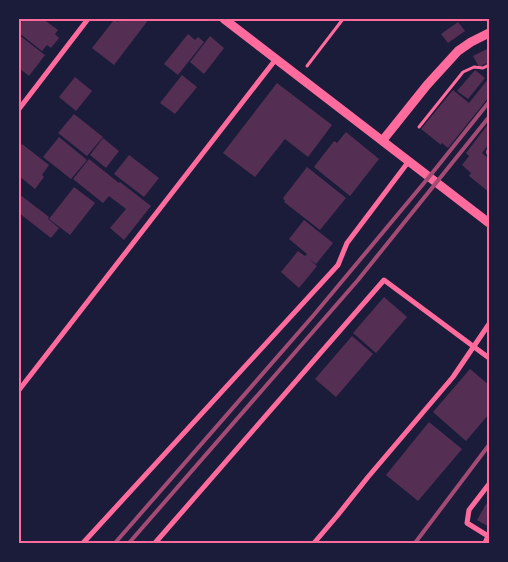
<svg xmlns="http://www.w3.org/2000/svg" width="508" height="562" font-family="Manrope,sans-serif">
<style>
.building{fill:#542f53}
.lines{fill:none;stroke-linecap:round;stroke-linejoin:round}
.path{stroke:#ff6b9d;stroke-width:3}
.minor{stroke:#ff6b9d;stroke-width:5}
.tertiary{stroke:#ff6b9d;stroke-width:9}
.rail{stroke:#a44b75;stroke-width:4}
.neatline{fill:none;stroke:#ff6b9d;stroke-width:2}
</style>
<rect width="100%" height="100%" fill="#1b1b3a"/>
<g class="building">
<polygon points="24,19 43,19 58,30 55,34 59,38 51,48 47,45 42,51 19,33 19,25"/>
<polygon points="120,19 149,19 114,65 92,48 114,20 118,22"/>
<polygon points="458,22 465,31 448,43 441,34"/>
<polygon points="188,34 195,40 198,37 204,42 178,75 164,64"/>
<polygon points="19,35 45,55 29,76 19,68"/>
<polygon points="210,36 224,48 204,74 190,62"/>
<polygon points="489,48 489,62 479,67 473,56"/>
<polygon points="475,70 485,78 468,99 457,91"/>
<polygon points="182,75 197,87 175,114 160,103"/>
<polygon points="75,77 92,91 76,111 59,97"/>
<polygon points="489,78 489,97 448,148 442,143 441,145 421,129 453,90 469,103"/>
<polygon points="277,83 332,125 308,157 285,139 255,177 223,153"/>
<polygon points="74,114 103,137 87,156 58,133"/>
<polygon points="489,123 489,144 482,153 489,159 489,192 469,176 471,173 462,165 469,156 466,153"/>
<polygon points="346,132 379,159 350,196 314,167 334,141 337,143"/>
<polygon points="59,137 87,160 71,179 43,157"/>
<polygon points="103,138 119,151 106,168 90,155"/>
<polygon points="22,144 49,165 42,175 44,177 35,189 19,176 19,149"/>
<polygon points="129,155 159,178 144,197 114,174"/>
<polygon points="89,159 119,183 120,182 151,206 124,240 110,228 126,209 109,196 103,203 73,179"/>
<polygon points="307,167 346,198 320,230 284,202 285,201 283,198"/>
<polygon points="74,187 95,203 70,235 49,219"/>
<polygon points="19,194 49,217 48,219 59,228 51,238 19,213"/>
<polygon points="304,220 333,243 316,264 309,259 317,266 299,288 281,272 298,251 305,256 307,254 289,239"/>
<polygon points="384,297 407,317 376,353 353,333"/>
<polygon points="352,336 373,354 336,397 315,379"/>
<polygon points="470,369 489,385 489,414 466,441 433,412"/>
<polygon points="429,422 462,449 418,501 386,475"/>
<polygon points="486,504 489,506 489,527 477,520"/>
</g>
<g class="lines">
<g class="path">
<polyline points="307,66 343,19"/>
<polyline points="419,127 463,72 474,67 483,68 489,65"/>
</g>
<g class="minor">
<polyline points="19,109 88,19"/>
<polyline points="489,151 489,153"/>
<polyline points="19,390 276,59"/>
<polyline points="83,543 338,265 347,243 409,161"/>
<polyline points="155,543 384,280 489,358"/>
<polyline points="314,543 337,516 368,477 453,377 489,324"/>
<polyline points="485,543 488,536 467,523 469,510 489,484"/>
</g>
<g class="tertiary">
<polyline points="224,19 489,223"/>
<polyline points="383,140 427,85 458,51 471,42 489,33"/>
</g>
<g class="rail">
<polyline points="115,543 313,316 429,177 489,102"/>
<polyline points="129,543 358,280 489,117"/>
<polyline points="415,543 489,445"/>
</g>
</g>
<rect width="508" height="562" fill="none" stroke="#1b1b3a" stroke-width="40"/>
<rect x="20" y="20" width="468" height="522" class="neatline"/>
</svg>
